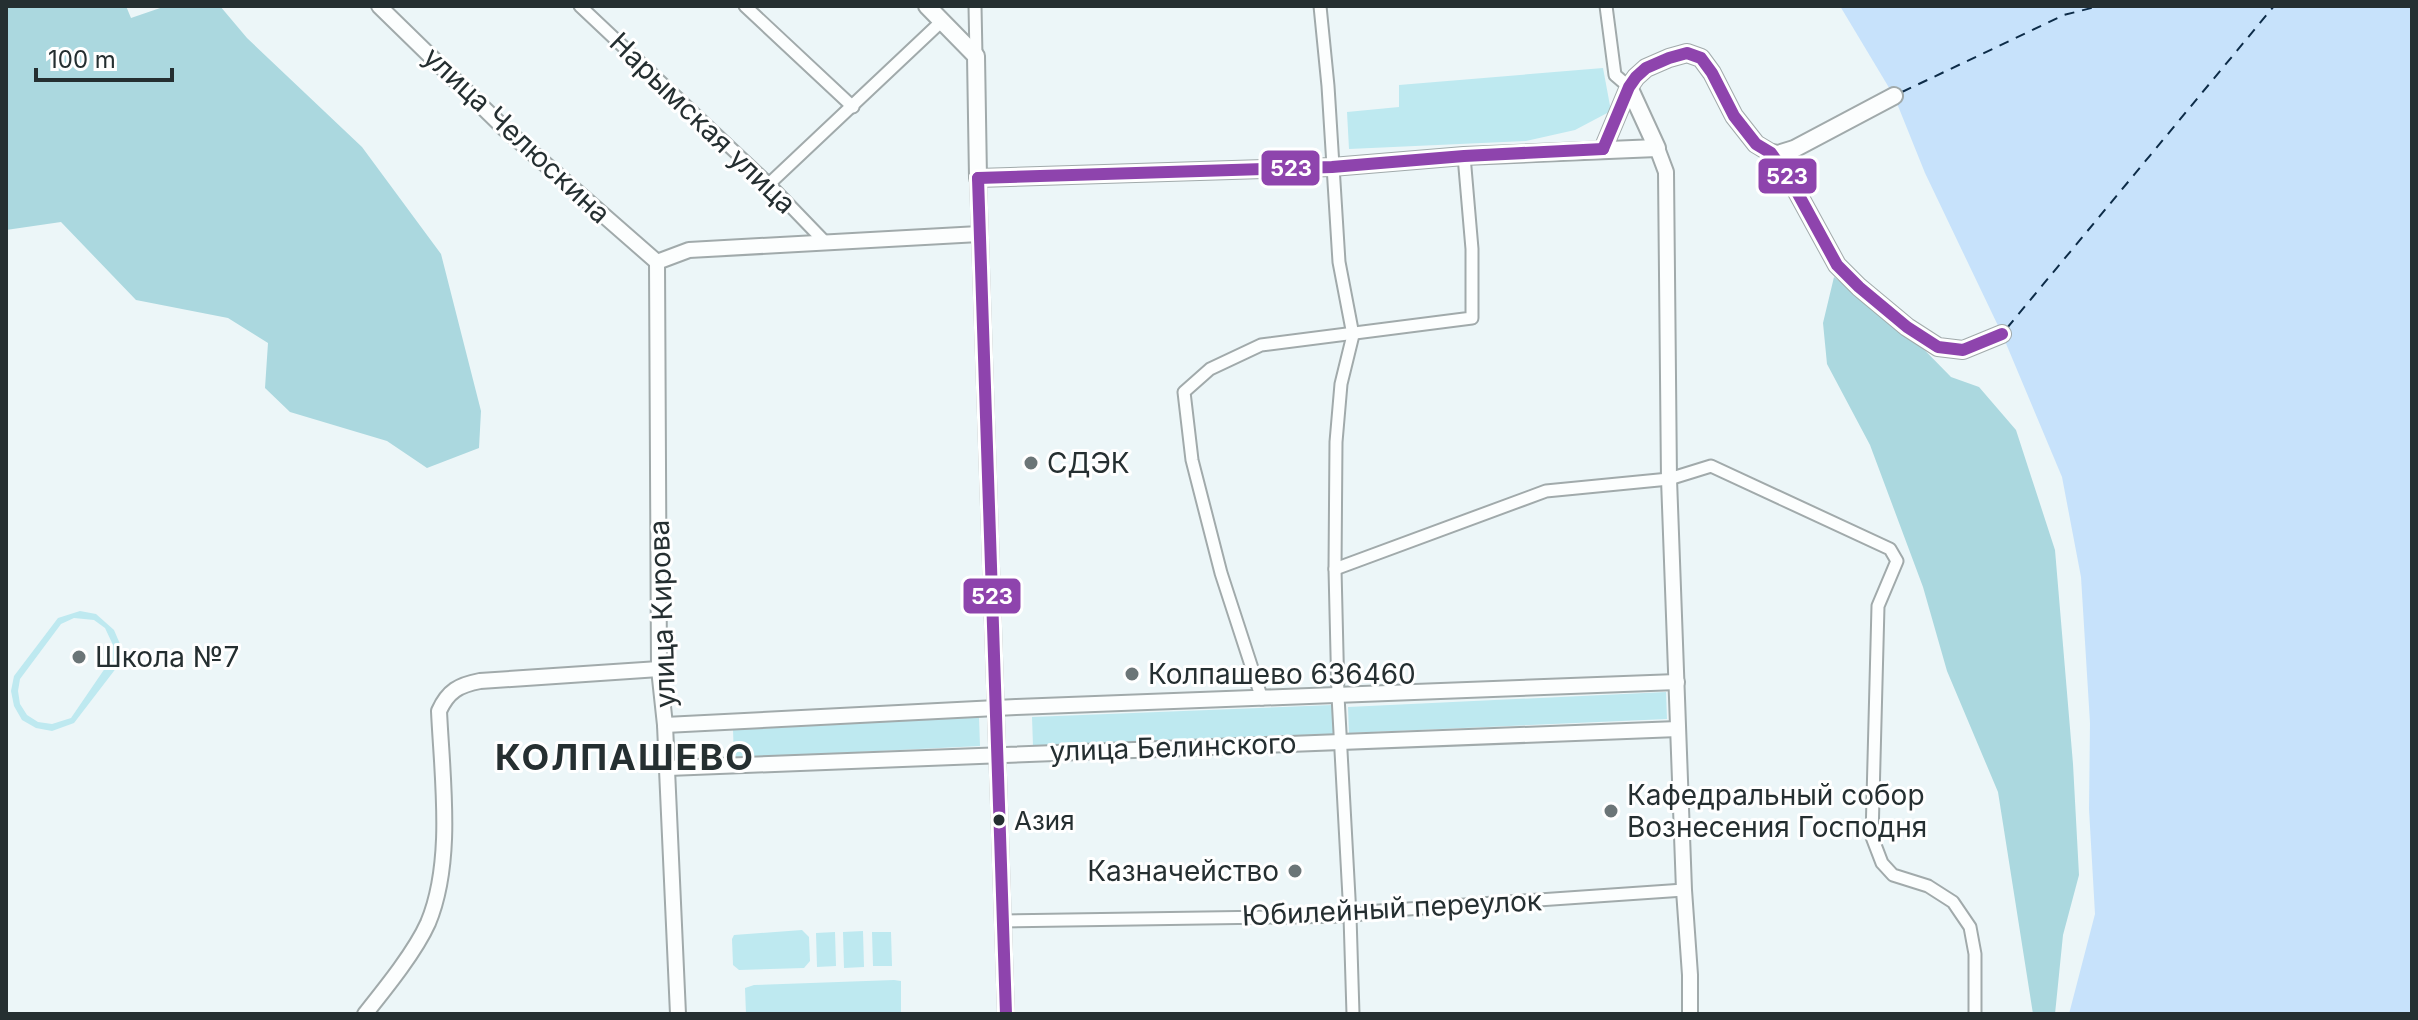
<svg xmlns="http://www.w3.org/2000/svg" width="2418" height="1020" font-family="Inter,sans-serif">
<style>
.green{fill:#bee9f0;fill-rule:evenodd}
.forest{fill:#abd8df}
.water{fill:#c7e2fb}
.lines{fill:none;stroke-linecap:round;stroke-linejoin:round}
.ferry{stroke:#0d2c48;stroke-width:2;stroke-dasharray:10 8;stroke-linecap:butt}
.minor-casing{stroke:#a1aaab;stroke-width:15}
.tertiary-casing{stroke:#a1aaab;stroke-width:18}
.secondary-casing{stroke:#a1aaab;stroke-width:20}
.minor{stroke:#fcfefe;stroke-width:11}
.tertiary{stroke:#fcfefe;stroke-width:14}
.secondary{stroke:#fcfefe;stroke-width:16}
.bus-1-casing{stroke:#fff;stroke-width:18}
.bus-1{stroke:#8e44ad;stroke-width:12}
.poi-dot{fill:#6b7577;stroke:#fff;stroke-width:3}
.bus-dot{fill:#252f31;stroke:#fff;stroke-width:3}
.labels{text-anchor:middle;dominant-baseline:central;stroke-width:6;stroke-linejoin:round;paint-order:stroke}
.bus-label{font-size:26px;fill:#252f31;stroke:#fff;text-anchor:start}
.street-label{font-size:28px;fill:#252f31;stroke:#fff}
.poi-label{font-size:28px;fill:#252f31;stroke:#fff;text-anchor:start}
.district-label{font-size:36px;font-weight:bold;letter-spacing:2px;fill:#252f31;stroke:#fff}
.line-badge{stroke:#fff;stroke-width:3}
.badge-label{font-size:22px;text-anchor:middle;font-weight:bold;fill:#fff}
</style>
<rect width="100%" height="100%" fill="#ecf6f8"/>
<g class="green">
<polygon points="1603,68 1611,111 1575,130 1526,141 1349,149 1347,112 1399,107 1399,85"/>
<path d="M80,611L96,614L114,630L120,644L117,667L74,723L52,731L36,728L22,720L14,706L11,691L14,676L58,618ZM74,618L94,620L105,628L113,645L112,658L71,718L52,724L38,722L27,715L20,704L18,691L20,679L61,624Z"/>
<polygon points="1666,692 1667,719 1349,733 1348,707"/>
<polygon points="1332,705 1333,734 1033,746 1032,717"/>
<polygon points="979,717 980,746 734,758 733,730"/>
<polygon points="802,930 809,937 810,961 804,968 739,970 733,965 732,939 734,935"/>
<polygon points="863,931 864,967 844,968 843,932"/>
<polygon points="835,932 836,966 817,967 816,933"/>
<polygon points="872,932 891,932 892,966 873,966"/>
<polygon points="894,980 901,981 901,1014 746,1014 745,988 754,985"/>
</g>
<g class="forest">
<polygon points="6,6 126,6 131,18 166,6 220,6 247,38 362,147 441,254 481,411 479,448 427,468 387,441 290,412 265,388 268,343 228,318 136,300 61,222 6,230"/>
<polygon points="1834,277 1901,326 1951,377 1979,387 2016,430 2055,550 2073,764 2079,875 2063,935 2055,1014 2033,1014 1998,792 1947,671 1923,587 1870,445 1827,364 1823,323"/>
</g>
<polygon class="water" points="1840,6 2412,6 2412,1014 2069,1014 2095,914 2089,809 2090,723 2081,577 2062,477 2002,334 1925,173 1894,96"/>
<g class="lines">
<g class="ferry">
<polyline points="1902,92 2064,15 2099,6"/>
<polyline points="2007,328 2274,6"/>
</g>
<g class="minor-casing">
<g id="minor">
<polyline points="580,6 769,184 824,241"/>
<polyline points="745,6 853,107"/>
<polyline points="975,6 976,56"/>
<polyline points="1320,6 1328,86 1339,262 1353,335 1341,384 1336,442 1335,569 1338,696 1350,916 1353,1014"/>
<polyline points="1606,6 1615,75 1629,87"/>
<polyline points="769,184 943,20"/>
<polyline points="1335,569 1546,491 1669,479 1711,466 1890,549 1897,561 1878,606 1872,837 1882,863 1893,875 1928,886 1953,902 1970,927 1975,954 1975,1014"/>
<polyline points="1262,699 1221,573 1192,460 1184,392 1210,369 1261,345 1472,318 1472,249 1464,156"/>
<polyline points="1003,921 1350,916 1379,911 1684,890"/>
</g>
</g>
<g class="tertiary-casing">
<g id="tertiary">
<polyline points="379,6 505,129 657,262"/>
<polyline points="1657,148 1666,172 1669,479 1684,890 1690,975 1690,1014"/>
<polyline points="978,178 1006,1014"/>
<polyline points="657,262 659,669 665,725 678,1014"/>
<polyline points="657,262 689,250 979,234"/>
<polyline points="665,725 1016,707 1677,682"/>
<path d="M668,768C1004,752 1341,742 1678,729"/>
<path d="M365,1014C385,989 415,952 428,923C454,861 442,777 439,711C448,691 459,685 480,681L659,669"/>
</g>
</g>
<g class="secondary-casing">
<g id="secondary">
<polyline points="927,6 976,56 978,178 1332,167 1464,156 1657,148 1629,87"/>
<polyline points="1603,149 1629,87 1636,77 1646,68 1669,58 1687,53 1701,58 1712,73 1734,116 1756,144 1771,153 1791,181 1837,265 1859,287 1907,327 1938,347 1963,350 2002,334"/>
<polyline points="1771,153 1778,154 1794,149 1894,96"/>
</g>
</g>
<use href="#minor" class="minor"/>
<use href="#tertiary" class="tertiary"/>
<use href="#secondary" class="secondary"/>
<g class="bus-1-casing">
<g id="bus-1">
<polyline points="1603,149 1629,87 1636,77 1646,68 1669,58 1687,53 1701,58 1712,73 1734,116 1756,144 1771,153 1791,181 1837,265 1859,287 1907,327 1938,347 1963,350 2002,334"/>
<polyline points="978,178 1006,1014"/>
<polyline points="978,178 1332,167 1464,156 1603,149"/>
</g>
</g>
<use href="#bus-1" class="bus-1"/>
</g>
<g class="poi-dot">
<circle cx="1031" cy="463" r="8"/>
<circle cx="79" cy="657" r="8"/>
<circle cx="1132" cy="674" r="8"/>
<circle cx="1611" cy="811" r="8"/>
<circle cx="1295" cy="871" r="8"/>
</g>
<circle class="bus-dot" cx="999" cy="820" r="7"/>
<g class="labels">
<g class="bus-label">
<text x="1014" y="820">Азия</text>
</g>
<g class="street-label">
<text transform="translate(703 123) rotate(44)">Нарымская улица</text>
<text transform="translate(517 135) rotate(43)">улица Челюскина</text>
<text transform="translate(662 614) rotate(-92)">улица Кирова</text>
<text transform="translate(1173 747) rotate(-2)">улица Белинского</text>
<text transform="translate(1392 908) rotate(-3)">Юбилейный переулок</text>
</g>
<g class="poi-label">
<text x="1047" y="463">СДЭК</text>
<text x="95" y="657">Школа №7</text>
<text x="1148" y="674">Колпашево 636460</text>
<text x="1627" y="795">Кафедральный собор<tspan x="1627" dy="32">Вознесения Господня</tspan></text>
<text x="1279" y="871" text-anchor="end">Казначейство</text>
</g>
<g class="district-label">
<text x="625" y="757">КОЛПАШЕВО</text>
</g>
</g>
<g class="line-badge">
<rect x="1260" y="149" width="61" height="38" rx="8" fill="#8e44ad"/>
<rect x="1757" y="157" width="61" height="38" rx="8" fill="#8e44ad"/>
<rect x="962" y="577" width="60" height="38" rx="8" fill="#8e44ad"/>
</g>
<g class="badge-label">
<text x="1291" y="176">523</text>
<text x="1787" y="184">523</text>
<text x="992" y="604">523</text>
</g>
<rect width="2418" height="1020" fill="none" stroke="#252f31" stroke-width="16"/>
<path d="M36 68v12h136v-12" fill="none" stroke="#252f31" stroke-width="4"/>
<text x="48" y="68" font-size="24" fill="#252f31" stroke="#ffffff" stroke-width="6" paint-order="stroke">100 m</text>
</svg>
